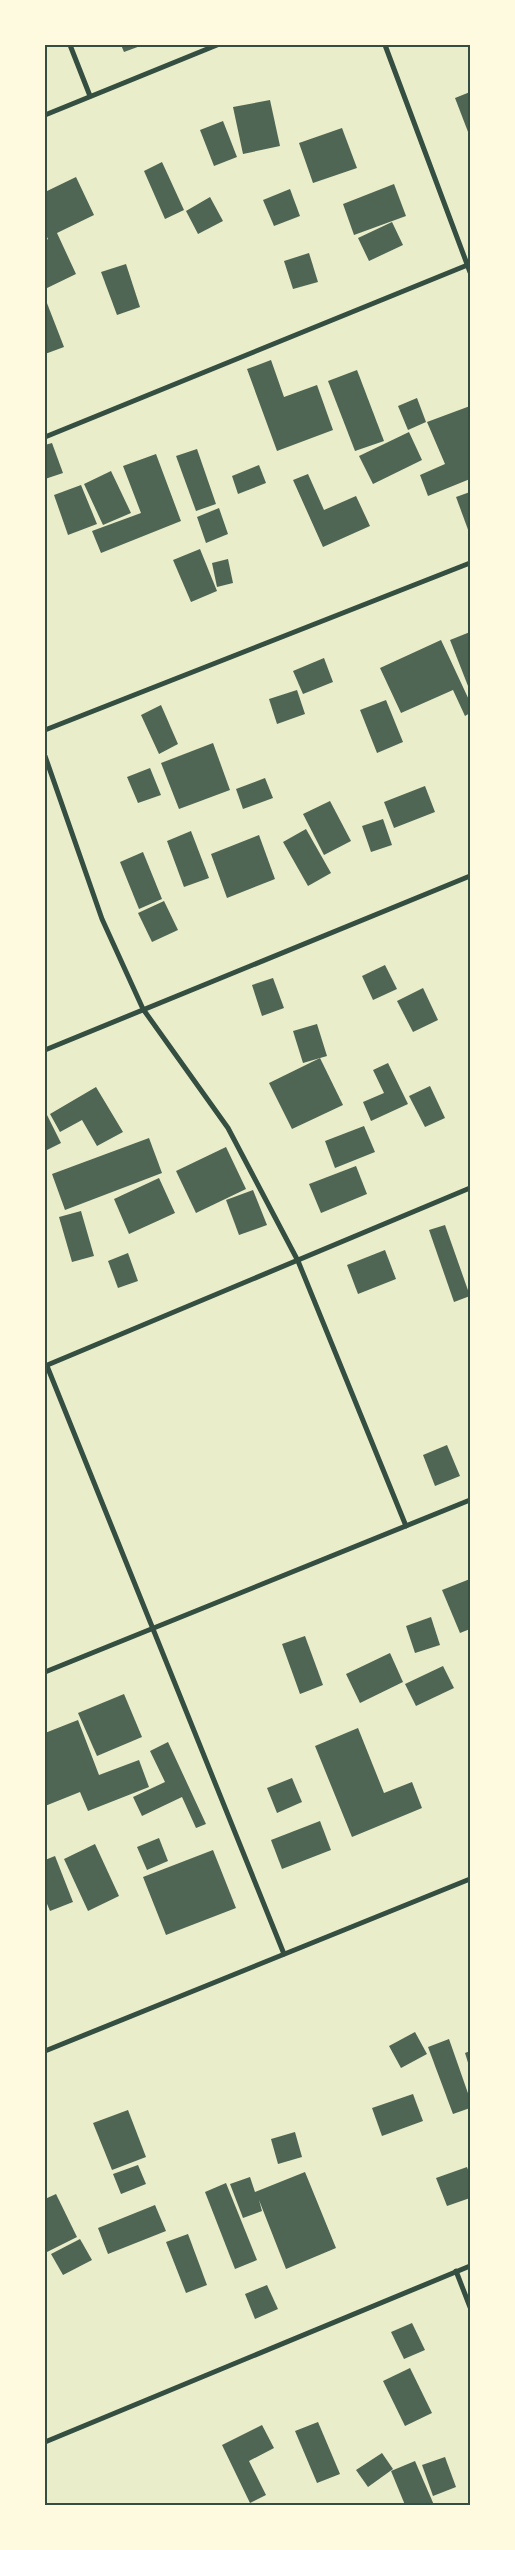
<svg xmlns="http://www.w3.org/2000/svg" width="515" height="2550" font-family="Georgia,serif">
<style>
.building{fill:#4f6655}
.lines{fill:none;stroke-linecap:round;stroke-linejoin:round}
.minor{stroke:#344e41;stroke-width:5}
.neatline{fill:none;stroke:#344e41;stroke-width:2}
</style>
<rect width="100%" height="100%" fill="#e9edc9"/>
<g class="building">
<polygon points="121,45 143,45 124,52"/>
<polygon points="470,92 470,137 455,98"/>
<polygon points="270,100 280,146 243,154 233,107"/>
<polygon points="223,121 237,157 214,166 200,130"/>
<polygon points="342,128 357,168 313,183 299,143"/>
<polygon points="162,162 184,210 165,219 144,171"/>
<polygon points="76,177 94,215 57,233 76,274 45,289 45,241 48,239 45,233 45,192"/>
<polygon points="394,184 406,216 354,235 343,204"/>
<polygon points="290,189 300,216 274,226 263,200"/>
<polygon points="210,197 223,221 198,234 186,211"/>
<polygon points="392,222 403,245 369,261 358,238"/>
<polygon points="309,253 318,282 293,289 284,261"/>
<polygon points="126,264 140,307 117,315 101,272"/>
<polygon points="45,298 64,347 45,354"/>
<polygon points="271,360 284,397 317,385 333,430 277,451 247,369"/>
<polygon points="357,370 384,441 355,451 328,381"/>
<polygon points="417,398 426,422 408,430 398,406"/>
<polygon points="470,406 470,479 428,496 420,475 445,464 427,422"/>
<polygon points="409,432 422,460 373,484 359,456"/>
<polygon points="52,443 63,473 45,479 45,445"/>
<polygon points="197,449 216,504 196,511 176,456"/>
<polygon points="156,454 181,521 101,553 92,531 141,513 123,466"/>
<polygon points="259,465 266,483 238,494 232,476"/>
<polygon points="111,471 131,513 103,525 84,484"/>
<polygon points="308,474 324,510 356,496 370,526 323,547 293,480"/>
<polygon points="81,485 97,524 68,535 54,495"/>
<polygon points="470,492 470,535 456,497"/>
<polygon points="219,508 228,534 206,543 197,517"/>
<polygon points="200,549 217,591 191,602 173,560"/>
<polygon points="228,559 233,583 217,587 212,563"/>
<polygon points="470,632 470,685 468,686 450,640"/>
<polygon points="441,640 470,702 470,713 465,716 453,690 401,713 380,668"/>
<polygon points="324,658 333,682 303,694 293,671"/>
<polygon points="297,690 305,714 277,724 269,699"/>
<polygon points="386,700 403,742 377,753 360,710"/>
<polygon points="161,705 178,744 159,754 141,715"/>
<polygon points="213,743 230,790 179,809 161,763"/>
<polygon points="150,768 161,795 138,803 127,777"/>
<polygon points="265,778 273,798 243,809 236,789"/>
<polygon points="425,786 435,812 394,828 384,802"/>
<polygon points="330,801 351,841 324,855 303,814"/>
<polygon points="383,819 392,845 371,852 362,826"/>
<polygon points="306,829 331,873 308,886 283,842"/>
<polygon points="191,831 209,878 184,887 167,841"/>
<polygon points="259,835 275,879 227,898 211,854"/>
<polygon points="143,852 162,899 139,909 120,862"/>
<polygon points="164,901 178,930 152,942 138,913"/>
<polygon points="385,965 397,989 373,1000 362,976"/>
<polygon points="273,978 284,1008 262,1016 252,985"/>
<polygon points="423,988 438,1020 413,1032 397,1001"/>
<polygon points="317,1024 327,1056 303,1063 293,1031"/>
<polygon points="320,1058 343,1105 292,1129 269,1083"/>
<polygon points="388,1063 408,1104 371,1121 363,1102 384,1093 373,1070"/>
<polygon points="430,1086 445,1118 425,1127 409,1096"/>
<polygon points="96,1087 123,1132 97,1146 82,1120 60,1132 50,1114"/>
<polygon points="45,1111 61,1143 45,1151"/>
<polygon points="364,1126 375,1152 335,1168 325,1141"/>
<polygon points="149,1138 162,1173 65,1210 52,1174"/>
<polygon points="226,1147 246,1189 196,1213 176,1171"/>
<polygon points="356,1166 367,1194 321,1213 309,1184"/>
<polygon points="159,1178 175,1213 129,1234 114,1199"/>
<polygon points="253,1190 267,1225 239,1235 226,1200"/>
<polygon points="81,1211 94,1256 72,1262 59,1217"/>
<polygon points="445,1225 470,1296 454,1302 429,1230"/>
<polygon points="385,1250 396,1279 358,1294 347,1265"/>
<polygon points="128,1253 138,1281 118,1288 108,1261"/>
<polygon points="447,1445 460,1476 435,1486 423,1455"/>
<polygon points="470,1579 470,1629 460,1633 442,1590"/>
<polygon points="431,1617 440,1645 415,1653 406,1626"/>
<polygon points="305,1636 323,1685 300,1694 282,1644"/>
<polygon points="390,1653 403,1682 360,1703 346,1674"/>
<polygon points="443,1666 454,1688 416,1706 405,1684"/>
<polygon points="124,1694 142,1737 97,1756 78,1713"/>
<polygon points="78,1720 99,1775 139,1760 149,1787 88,1811 80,1792 45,1806 45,1733"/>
<polygon points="358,1728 384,1793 412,1782 422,1808 352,1837 315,1746"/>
<polygon points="168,1742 206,1824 196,1828 182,1797 142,1816 133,1797 165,1782 150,1751"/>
<polygon points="292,1778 302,1802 277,1813 267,1788"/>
<polygon points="320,1821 331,1850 282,1869 271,1840"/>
<polygon points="159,1838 168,1861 147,1870 137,1847"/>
<polygon points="95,1844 119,1896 88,1911 64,1859"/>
<polygon points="213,1850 236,1908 166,1935 143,1877"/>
<polygon points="55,1856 73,1902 50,1911 45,1899 45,1860"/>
<polygon points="415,2032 427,2054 401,2068 389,2046"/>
<polygon points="449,2039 470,2099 470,2108 453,2114 428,2047"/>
<polygon points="470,2051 470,2069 465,2053"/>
<polygon points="413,2094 423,2121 382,2136 372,2108"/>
<polygon points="128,2110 146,2157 112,2170 93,2123"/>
<polygon points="295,2132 302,2157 278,2164 271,2139"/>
<polygon points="138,2165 146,2184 121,2194 113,2174"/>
<polygon points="467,2167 470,2175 470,2198 447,2206 436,2178"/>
<polygon points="305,2172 336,2248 286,2269 259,2200 262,2211 243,2218 230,2184 250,2177 255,2192"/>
<polygon points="226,2183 257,2260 235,2269 205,2192"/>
<polygon points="56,2194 77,2237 45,2253 45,2199"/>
<polygon points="155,2205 166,2231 108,2254 98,2228"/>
<polygon points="188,2234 207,2285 186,2293 166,2242"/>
<polygon points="80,2239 92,2260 63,2275 51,2254"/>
<polygon points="267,2285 278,2309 255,2319 245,2294"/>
<polygon points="412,2323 425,2350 404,2359 391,2332"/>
<polygon points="410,2368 432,2413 405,2426 383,2381"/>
<polygon points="318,2422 340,2474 317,2483 295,2431"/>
<polygon points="262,2425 274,2448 249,2461 266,2495 250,2503 222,2445"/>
<polygon points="382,2453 393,2469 368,2487 356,2470"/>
<polygon points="445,2457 456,2487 433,2496 422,2465"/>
<polygon points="415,2461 434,2505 405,2505 391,2471"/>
</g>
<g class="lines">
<g class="minor">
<polyline points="70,45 90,96"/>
<polyline points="385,45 470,272"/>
<polyline points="45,115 217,45"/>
<polyline points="45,437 470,264"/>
<polyline points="45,730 470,563"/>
<polyline points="45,756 102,919 143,1009 228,1128 298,1261 406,1526"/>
<polyline points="45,1050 470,876"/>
<polyline points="45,1366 470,1188"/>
<polyline points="47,1366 284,1954"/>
<polyline points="45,1672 470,1500"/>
<polyline points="45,2051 470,1879"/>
<polyline points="456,2271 470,2307"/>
<polyline points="45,2442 470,2266"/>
</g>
</g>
<rect width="515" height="2550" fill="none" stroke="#fefae0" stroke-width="92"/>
<rect x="46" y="46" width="423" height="2458" class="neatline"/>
</svg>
